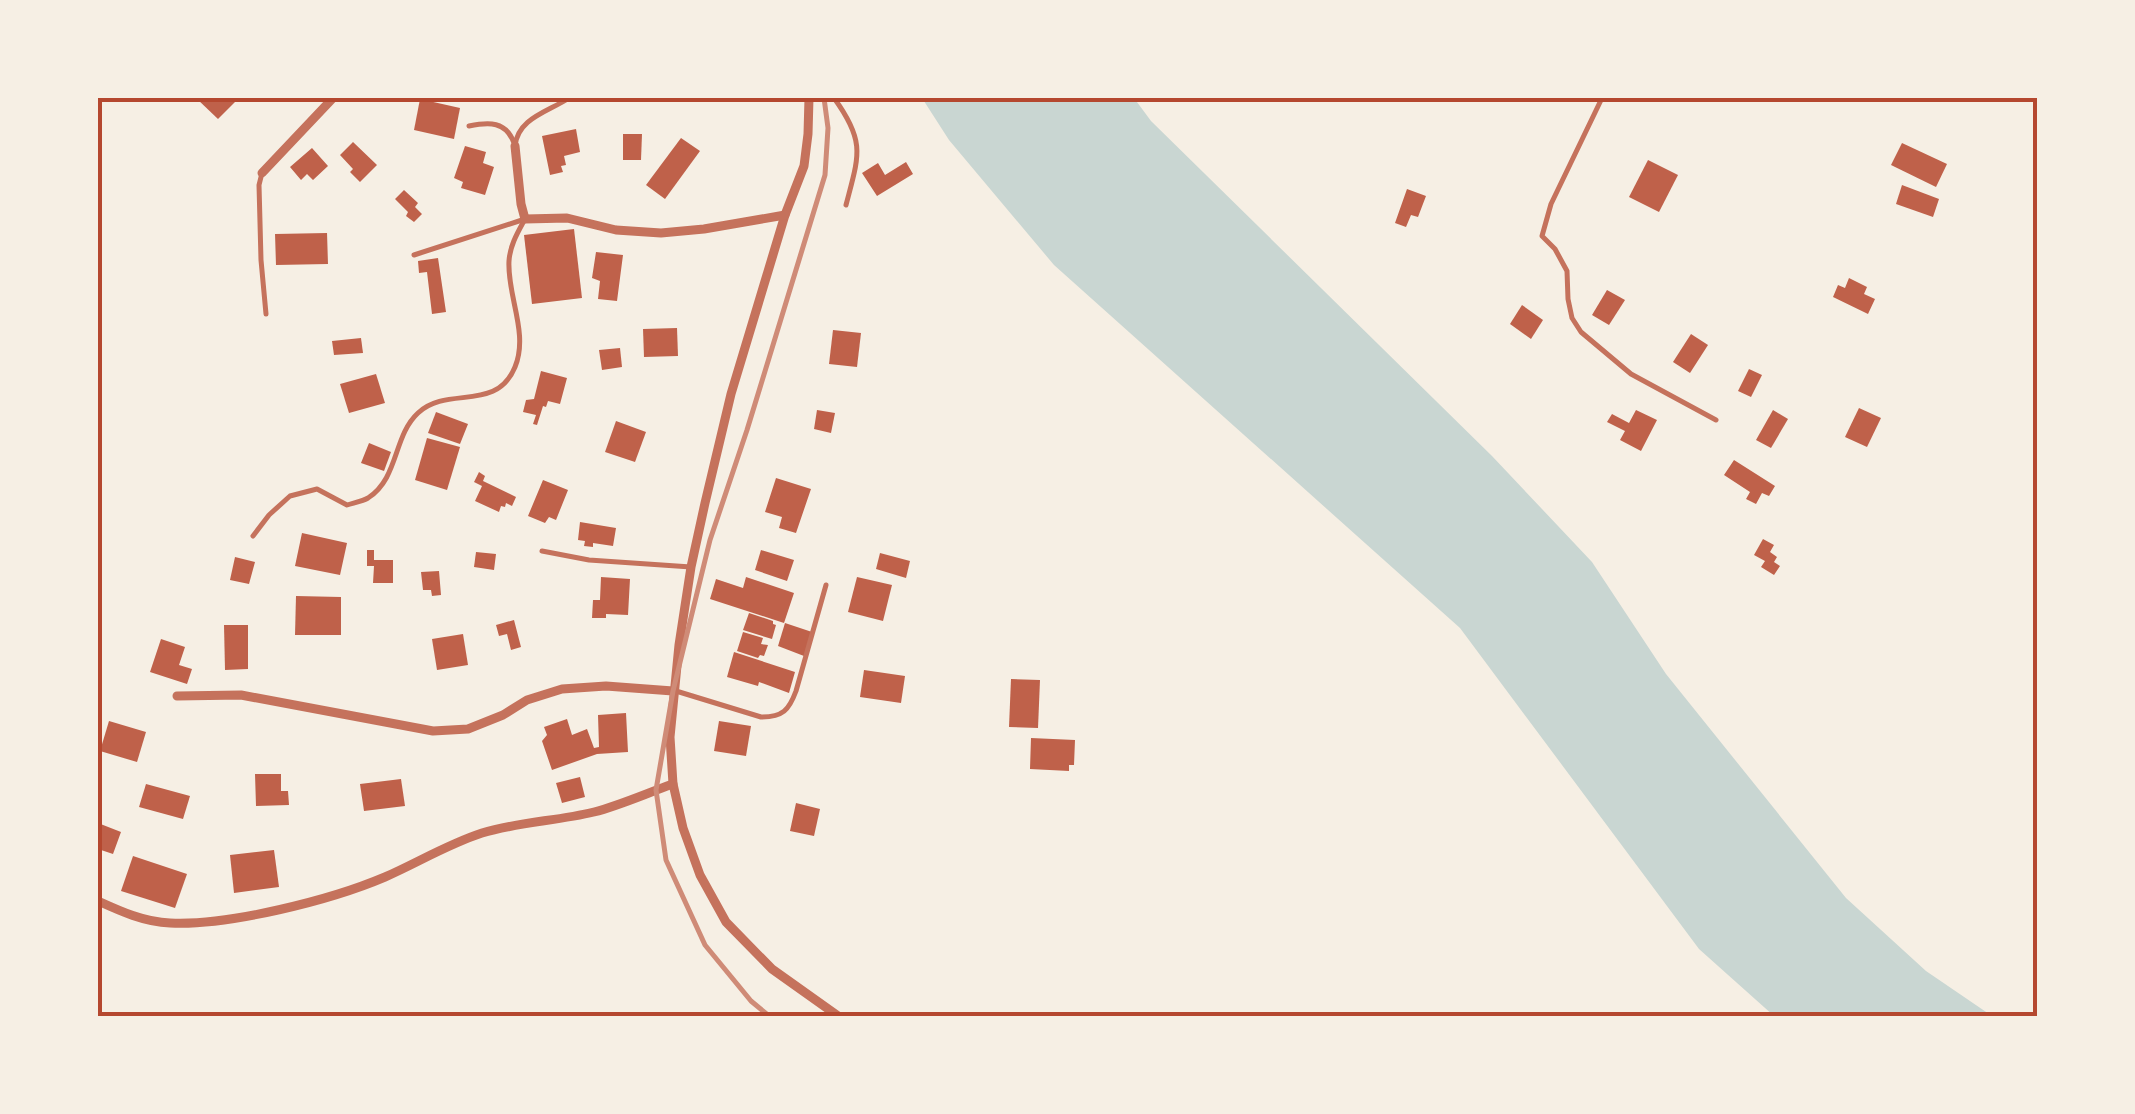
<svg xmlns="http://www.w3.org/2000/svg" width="2135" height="1114" font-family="'IBM Plex Sans',sans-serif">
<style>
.water{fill:#c9d6d2}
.building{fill:#bf614a}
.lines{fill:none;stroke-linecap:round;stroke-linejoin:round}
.service{stroke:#c5725c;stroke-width:5}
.minor{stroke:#c5725c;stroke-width:9}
.rail{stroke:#cf8b77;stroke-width:5}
.neatline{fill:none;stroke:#b5482f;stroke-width:4}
</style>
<rect width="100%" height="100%" fill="#f6efe4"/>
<polygon class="water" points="922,98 1134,98 1151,121 1492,456 1592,562 1666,674 1846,898 1926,971 1992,1016 1774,1016 1699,949 1460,628 1054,265 949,140"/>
<g class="building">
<polygon points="196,98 239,98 218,119"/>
<polygon points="420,99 460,108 454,139 414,130"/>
<polygon points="576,129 580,152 564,156 566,165 561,166 563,172 550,175 542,136"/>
<polygon points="623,134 642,134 641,160 623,160"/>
<polygon points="681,138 700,151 665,199 646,185"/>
<polygon points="353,142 377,165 360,182 350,172 353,169 340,155"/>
<polygon points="1902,143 1947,164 1936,187 1891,165"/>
<polygon points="465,146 486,152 483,163 494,167 485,195 461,188 463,182 454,178"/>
<polygon points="312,148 328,166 313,180 307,174 301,180 290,167"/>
<polygon points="1648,160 1678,175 1659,212 1629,197"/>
<polygon points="906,162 913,174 877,196 862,173 878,163 885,175"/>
<polygon points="1902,185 1939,199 1933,217 1896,204"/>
<polygon points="1407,189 1426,196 1418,217 1411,215 1406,227 1395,223"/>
<polygon points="404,190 418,203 415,207 422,214 414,222 406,216 408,212 395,199"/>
<polygon points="574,229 582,298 532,304 524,235"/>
<polygon points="327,233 328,264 276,265 275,234"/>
<polygon points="596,252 623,255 617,301 598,299 600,281 592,278"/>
<polygon points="438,258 446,312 432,314 427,272 419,273 418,261"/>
<polygon points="1849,278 1867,287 1864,294 1875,299 1868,314 1833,297 1838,285 1845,288"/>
<polygon points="1607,290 1625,300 1609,325 1592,315"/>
<polygon points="1522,305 1543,320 1531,339 1510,324"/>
<polygon points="677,328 678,356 644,357 643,329"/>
<polygon points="833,330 861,333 857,367 829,364"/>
<polygon points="1691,334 1708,345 1690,373 1673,362"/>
<polygon points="361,338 363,353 334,355 332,341"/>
<polygon points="620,348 622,367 602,370 599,350"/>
<polygon points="1749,369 1762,375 1751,397 1738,391"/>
<polygon points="541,371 567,378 560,404 548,401 546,407 543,406 537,425 533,424 536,415 523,412 526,400 534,399"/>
<polygon points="376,374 385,403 349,413 340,384"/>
<polygon points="1859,408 1881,418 1867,447 1845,437"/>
<polygon points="817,410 835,413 831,433 814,429"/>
<polygon points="1636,410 1657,420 1641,451 1620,440 1625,431 1607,422 1612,414 1629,423"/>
<polygon points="1773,410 1788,419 1771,448 1756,440"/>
<polygon points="436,412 468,424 460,444 428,433"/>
<polygon points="616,421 646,432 635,462 605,452"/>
<polygon points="427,438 460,447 447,490 415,480"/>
<polygon points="369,443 391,452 384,471 361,463"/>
<polygon points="1734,460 1775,486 1769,496 1762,493 1756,504 1746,499 1750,492 1724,475"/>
<polygon points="479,472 485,476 483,481 516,497 512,506 506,503 505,507 501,506 499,512 475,501 482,486 474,482"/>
<polygon points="776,478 811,489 796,533 779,528 782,517 765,512"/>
<polygon points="543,480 568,490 556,520 549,517 545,523 528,516"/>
<polygon points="580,522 616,528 613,546 593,543 593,547 584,546 585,541 578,540"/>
<polygon points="302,533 347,543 340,575 295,566"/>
<polygon points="1763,539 1774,545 1770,552 1777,557 1774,562 1780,566 1774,575 1761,567 1765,561 1754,555"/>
<polygon points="367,550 374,550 374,560 393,560 393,583 373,583 374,566 367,566"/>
<polygon points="761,550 794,560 787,581 755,570"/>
<polygon points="476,552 496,554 494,570 474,567"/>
<polygon points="880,553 910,561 906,578 876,569"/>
<polygon points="235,557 255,562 249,584 230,580"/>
<polygon points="439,571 441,595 432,596 431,590 423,590 421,572"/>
<polygon points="601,577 630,579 628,615 606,614 606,618 592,618 593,600 600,600"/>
<polygon points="746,577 794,593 784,623 710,599 716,579 743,588"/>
<polygon points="857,577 892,585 883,621 848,612"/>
<polygon points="296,596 341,597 341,635 295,635"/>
<polygon points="749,613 773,621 773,624 776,625 772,639 743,630"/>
<polygon points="514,620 521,647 511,650 507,634 499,636 496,625"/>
<polygon points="785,623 812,632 804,656 778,646"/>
<polygon points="224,625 248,625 248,669 225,670"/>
<polygon points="743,632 763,638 761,644 768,645 764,656 760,655 758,658 737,651"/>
<polygon points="463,634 468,665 437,670 432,639"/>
<polygon points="161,639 185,647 179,665 192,669 187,684 150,672"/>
<polygon points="734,652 795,672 789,693 759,682 758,686 727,677"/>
<polygon points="864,670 905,676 901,703 860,697"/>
<polygon points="1011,679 1040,680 1038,728 1009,727"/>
<polygon points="626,713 628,752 597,754 552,770 542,741 547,735 544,727 567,719 572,735 587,729 594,748 599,747 598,715"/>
<polygon points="109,721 146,732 137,762 100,751"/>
<polygon points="719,721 751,726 746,756 714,751"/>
<polygon points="1031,738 1075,740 1074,765 1069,765 1069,771 1030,769"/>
<polygon points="255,774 281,774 281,791 288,791 289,805 256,806"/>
<polygon points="580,777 585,797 562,803 556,783"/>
<polygon points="401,779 405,806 364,811 360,784"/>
<polygon points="146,784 190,796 183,819 139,807"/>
<polygon points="796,803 820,809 814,836 790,831"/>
<polygon points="98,823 121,832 113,854 101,850 98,858"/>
<polygon points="274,850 279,887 234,893 230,855"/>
<polygon points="133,856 187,874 175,908 121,891"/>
</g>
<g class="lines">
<g class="service">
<path d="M834,98C866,142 859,155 846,205"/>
<polyline points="1602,98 1551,204 1542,236 1555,249 1567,271 1568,299 1572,318 1581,332 1631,374 1716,420"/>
<path d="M469,126C489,122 506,121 514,143"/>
<path d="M515,146C518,118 548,112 569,98"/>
<polyline points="262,173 259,185 261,260 266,314"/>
<polyline points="414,255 522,220"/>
<path d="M253,536L269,515L290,496L317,489L347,505C353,503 363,501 368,498C399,478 393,436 418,413C448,385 496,413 515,367C529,333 507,296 509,261C510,245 518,232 525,219"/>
<polyline points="542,551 589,560 691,567"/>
<path d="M676,691L761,717C783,717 789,710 796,691L826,585"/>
</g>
<g class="minor">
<polyline points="809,98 808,134 804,166 785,215 731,394 705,503 691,567 679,645 670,737 673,784 683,828 700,875 726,922 772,969 838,1016"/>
<polyline points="515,146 521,204 525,219 567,218 616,230 661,233 704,229 785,215"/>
<polyline points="262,173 333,98"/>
<polyline points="177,696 241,695 433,731 468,729 503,715 527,700 562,689 606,686 673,691"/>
<path d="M98,901C120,911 144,922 170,923C228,926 331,900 385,877C417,863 448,844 482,833C518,822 557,821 594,812C621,805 647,793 673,784"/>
</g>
<polyline class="rail" points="769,1016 751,1001 705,945 666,860 656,790 673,691 710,540 747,430 825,175 828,128 824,98"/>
</g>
<rect width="2135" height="1114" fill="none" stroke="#f6efe4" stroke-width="200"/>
<rect x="100" y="100" width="1935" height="914" class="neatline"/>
</svg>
